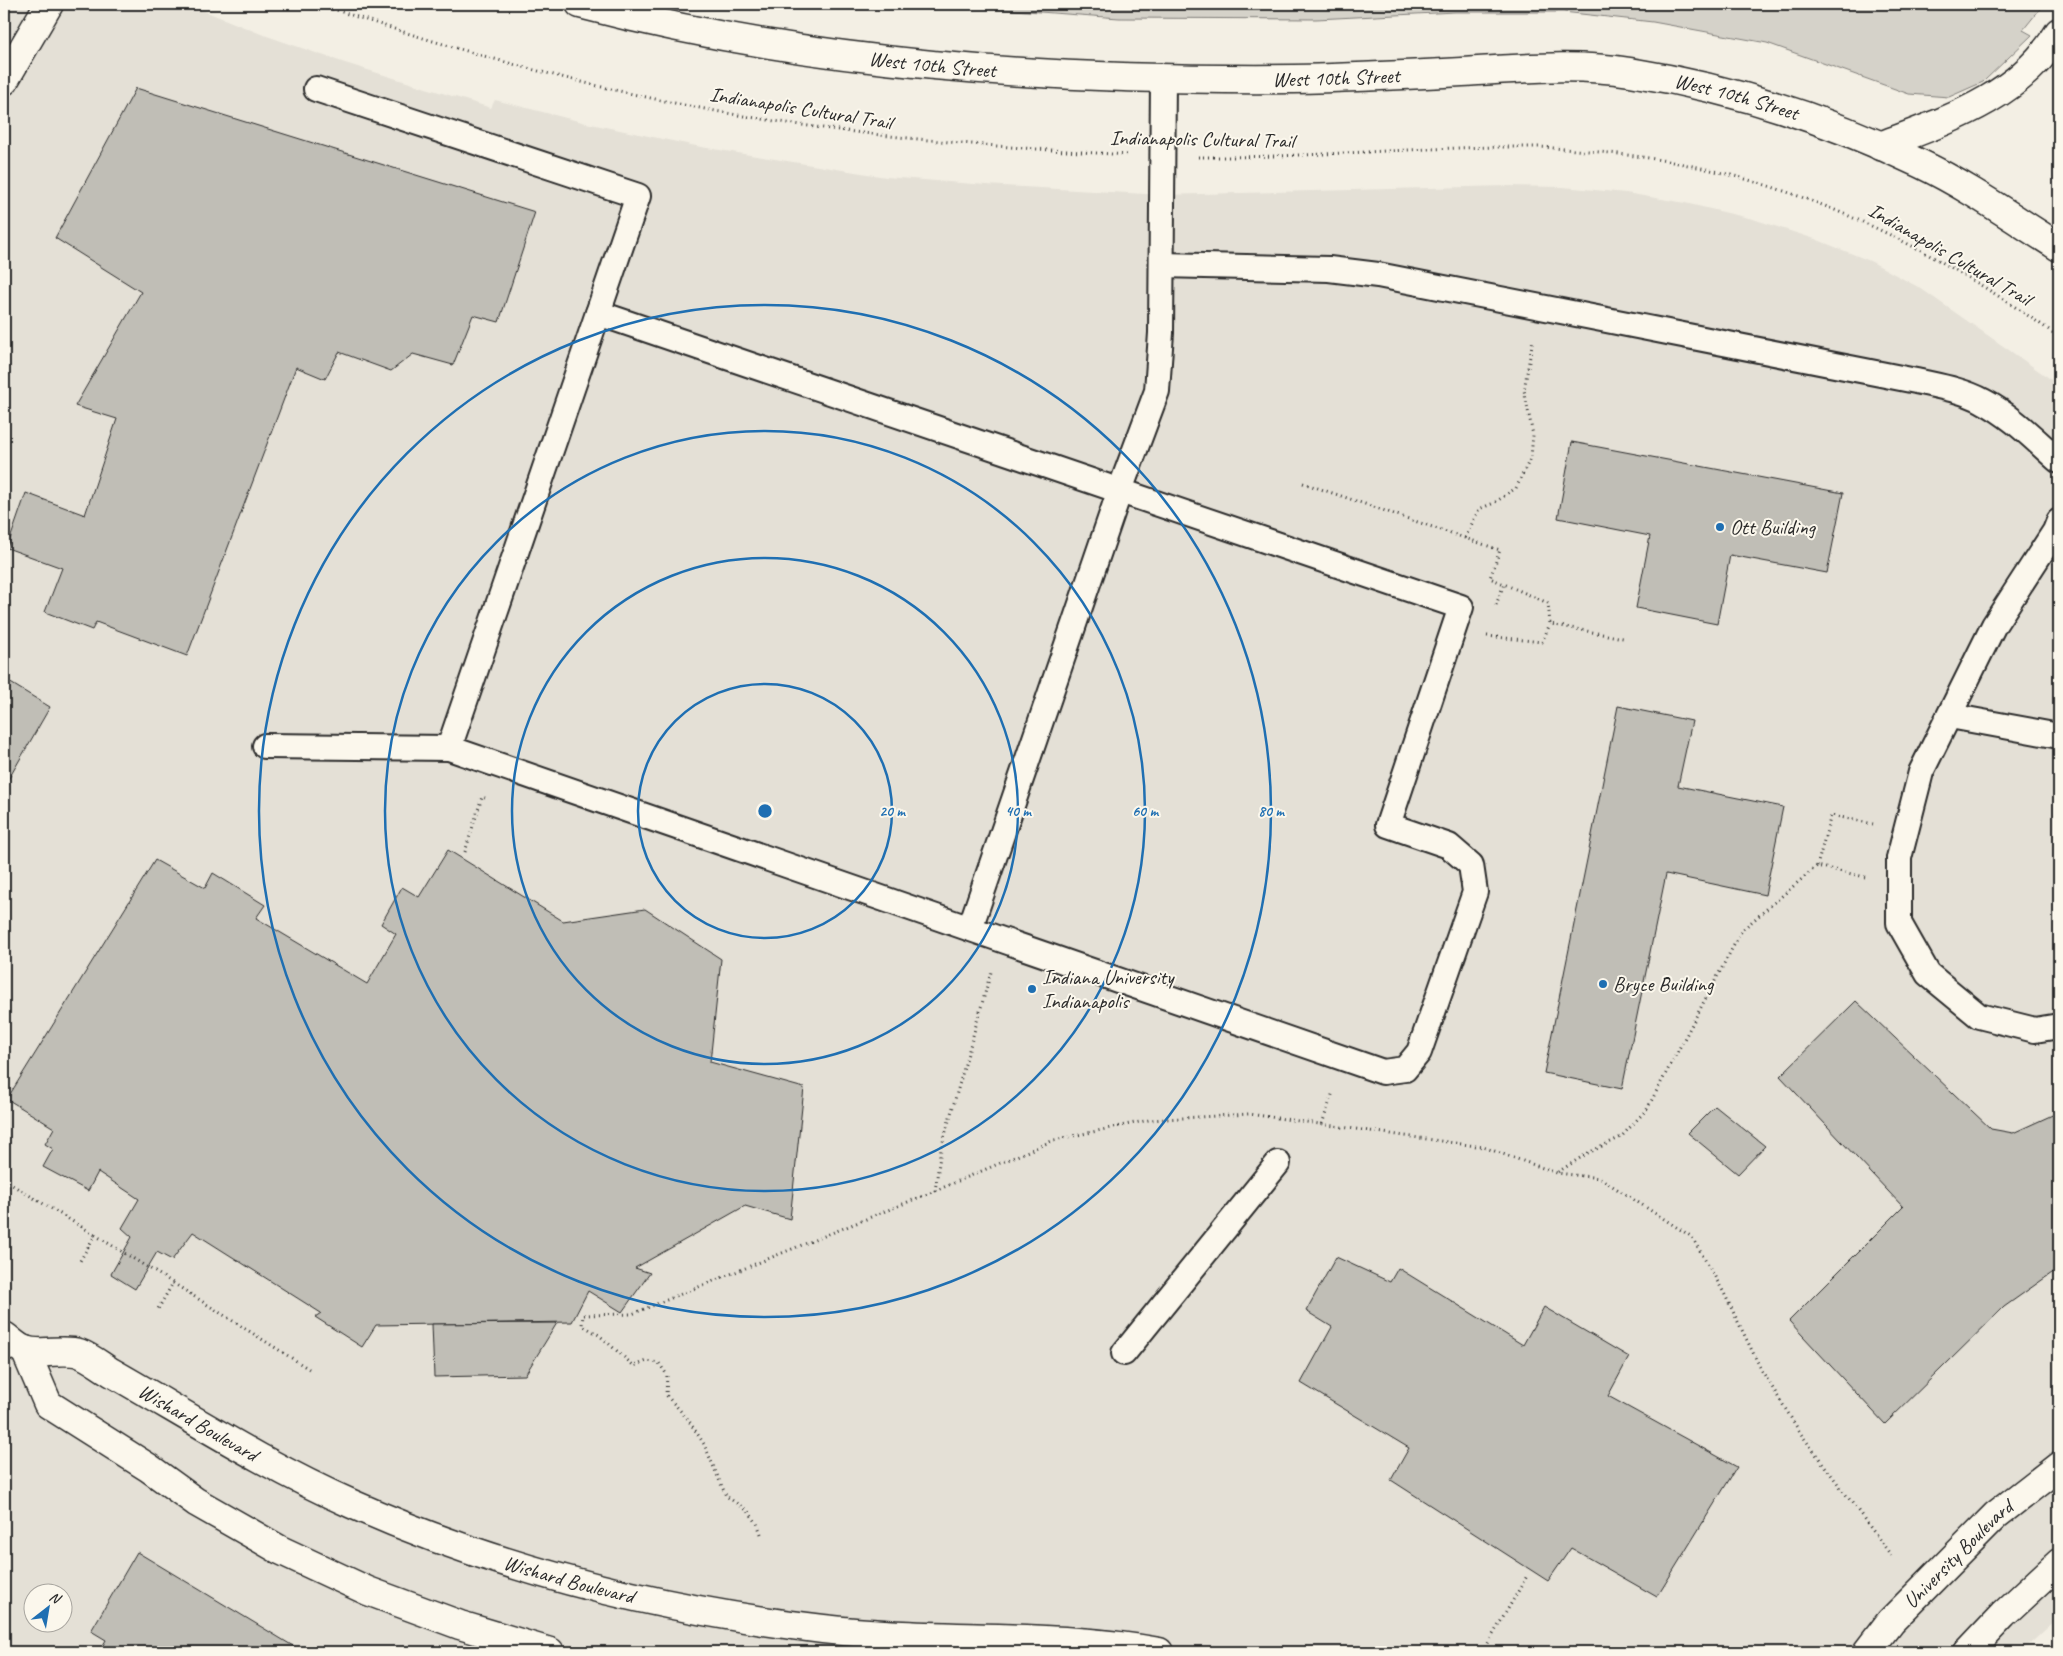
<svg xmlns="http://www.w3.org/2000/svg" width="2063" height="1656" font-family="Caveat,sans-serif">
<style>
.built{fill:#e4e0d6;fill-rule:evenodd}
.green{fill:#d5d2c9;stroke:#807e7a}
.building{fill:#c0beb6;stroke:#2b2b2b}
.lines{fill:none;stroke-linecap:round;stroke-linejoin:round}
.lane-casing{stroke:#2b2b2b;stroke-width:28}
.street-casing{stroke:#2b2b2b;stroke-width:31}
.secondary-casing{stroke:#2b2b2b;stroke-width:31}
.primary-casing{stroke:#2b2b2b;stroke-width:31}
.path{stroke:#2b2b2b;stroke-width:3;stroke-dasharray:1 4;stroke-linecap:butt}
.lane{stroke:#fbf7ec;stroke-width:24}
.street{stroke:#fbf7ec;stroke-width:28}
.secondary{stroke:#fbf7ec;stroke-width:28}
.primary{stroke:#fbf7ec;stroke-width:28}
.ring{fill:none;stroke:#1f6fb2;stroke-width:2.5}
.poi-dot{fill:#1f6fb2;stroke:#fbf7ec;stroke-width:2}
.labels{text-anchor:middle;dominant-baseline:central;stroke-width:4;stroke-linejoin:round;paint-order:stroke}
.street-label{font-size:21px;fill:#2b2b2b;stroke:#fbf7ec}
.poi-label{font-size:21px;fill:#2b2b2b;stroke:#fbf7ec;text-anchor:start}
.centre{fill:#1f6fb2;stroke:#fbf7ec;stroke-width:2.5}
.ring-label{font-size:15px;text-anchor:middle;font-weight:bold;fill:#1f6fb2;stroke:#fbf7ec;stroke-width:4;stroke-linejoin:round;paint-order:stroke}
</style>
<rect width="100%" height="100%" fill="#f3efe4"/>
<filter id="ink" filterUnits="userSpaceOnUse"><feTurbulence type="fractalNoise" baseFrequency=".02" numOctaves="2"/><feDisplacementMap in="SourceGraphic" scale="10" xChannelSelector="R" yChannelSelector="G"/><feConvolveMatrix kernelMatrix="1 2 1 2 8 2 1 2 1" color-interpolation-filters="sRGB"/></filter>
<g filter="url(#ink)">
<path class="built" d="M4,4H187L261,34L345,63L491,108L495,100L586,123L701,147L886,177L986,185L1163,195L1506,186L1563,187L1626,193L1685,203L1753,219L1815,239L1870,261L1920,288L2059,385V1617L2021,1652H4ZM32,1594H62V1624H32Z"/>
<polygon class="green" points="935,4 2044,4 2023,30 2032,35 1983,82 1949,97 1909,94 1767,43 1653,22 1563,12 1455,12 1316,19 1119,18"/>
<g class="building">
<polygon points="136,88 535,212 499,322 473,315 453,365 413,354 391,371 339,352 325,379 296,367 187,656 96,622 92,630 45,612 62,568 7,548 26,493 85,515 117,419 75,406 141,292 55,238"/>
<polygon points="1572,442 1843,493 1827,573 1730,555 1717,624 1636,608 1650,536 1558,518"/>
<polygon points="4,679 50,707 4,787"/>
<polygon points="1618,706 1692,721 1678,786 1783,807 1765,895 1666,874 1622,1089 1544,1073"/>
<polygon points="448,850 563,921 645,909 721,959 710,1062 804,1088 790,1219 745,1206 635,1268 650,1273 622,1312 588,1291 572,1322 376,1325 362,1347 315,1317 321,1313 193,1232 172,1260 157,1252 135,1289 111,1274 132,1237 122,1228 139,1199 98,1172 88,1191 43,1167 53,1149 45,1144 54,1128 7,1099 155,860 205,888 213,873 265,905 256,918 367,984 396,934 381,924 402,887 419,897"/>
<polygon points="1856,1001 1991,1129 2013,1133 2059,1112 2059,1268 2004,1307 1885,1424 1789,1321 1903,1207 1780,1076"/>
<polygon points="1715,1106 1765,1146 1738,1174 1688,1133"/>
<polygon points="1336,1257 1390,1282 1398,1268 1523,1345 1544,1307 1629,1357 1608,1396 1737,1467 1657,1597 1571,1548 1548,1581 1391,1480 1409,1448 1301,1383 1332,1327 1306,1311"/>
<polygon points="557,1323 525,1375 434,1377 432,1324"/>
<polygon points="137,1552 303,1652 99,1652 106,1640 91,1631"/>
</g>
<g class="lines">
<g class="lane-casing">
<g id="lane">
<polyline points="316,89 638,196 598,313"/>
<path d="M1162,265L1329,269L1378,275L1916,381C1938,386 1963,390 1983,401C2012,416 2035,440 2059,461"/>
<polyline points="2059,521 2055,531 1994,625 1921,772 1899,858 1899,923 1928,974 1979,1016 2035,1030 2059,1026"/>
<polyline points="1950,716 2059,736"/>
<polyline points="265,746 449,748 1383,1072 1405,1069 1419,1052 1475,892 1471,865 1449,846 1388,825 1461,607 598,313 449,748"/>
<polyline points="970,928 1120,490 1157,391 1161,333 1163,79"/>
<polyline points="1124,1353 1278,1163"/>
</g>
</g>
<g class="street-casing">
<g id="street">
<polyline points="4,81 49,4"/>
<path id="s1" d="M4,1336C10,1340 17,1347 24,1350C41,1356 62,1348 79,1353C90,1357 101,1366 111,1372C190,1417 268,1467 352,1504C501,1570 662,1610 823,1629C935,1642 1048,1632 1159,1652"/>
<polyline points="25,1350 48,1404 149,1468 196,1502 280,1550 368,1591 460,1625 550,1652"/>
</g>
</g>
<g class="secondary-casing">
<g id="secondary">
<path id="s2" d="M1867,1652L1890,1622L1996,1515L2059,1466"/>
<polyline points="1968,1652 2003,1615 2059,1563"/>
</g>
</g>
<g class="primary-casing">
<g id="primary">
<path id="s3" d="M580,4C811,65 1056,81 1294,79C1350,78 1406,75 1462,72C1519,69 1574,63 1630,72C1730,88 1830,120 1921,164C1969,187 2014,219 2059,247"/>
<path d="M1880,146C1948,120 2020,97 2059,32"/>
</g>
</g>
<g class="path">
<path d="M318,4C454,50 591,89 732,114C863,137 996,147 1129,155"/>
<path d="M1198,157C1310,158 1421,146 1534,147C1552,147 1570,150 1588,151C1767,165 1914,234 2059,337"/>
<polyline points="2058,307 2059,304"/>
<polyline points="1303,483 1500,550 1490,578 1548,603 1550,624 1623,638"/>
<polyline points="1465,538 1479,509 1494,503 1516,488 1531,457 1533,435 1524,390 1533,339"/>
<polyline points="1496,605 1504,584"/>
<polyline points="1487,636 1542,642 1550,624"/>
<polyline points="465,852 482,797 485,798"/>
<polyline points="1817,866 1831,815 1873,824"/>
<polyline points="1322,1124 1333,1092"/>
<polyline points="1558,1172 1588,1153 1621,1137 1647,1109 1742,930 1817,866 1865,877"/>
<polyline points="4,1180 95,1235 80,1261"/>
<polyline points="935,1191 941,1149 991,972"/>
<polyline points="95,1235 173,1283 158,1309"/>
<polyline points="173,1283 309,1369"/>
<polyline points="761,1534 757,1523 748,1511 726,1496 704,1444 687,1418 666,1395 667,1375 659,1363 647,1361 634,1366 599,1335 582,1325 583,1315 632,1314 935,1191 1054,1140 1149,1120 1249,1114 1483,1147 1557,1173 1600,1178 1692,1237 1723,1291 1762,1371 1801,1434 1893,1558"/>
<polyline points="1483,1652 1527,1576"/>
</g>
<use href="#lane" class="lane"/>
<use href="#street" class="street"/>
<use href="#secondary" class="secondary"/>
<use href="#primary" class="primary"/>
</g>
</g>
<g class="ring">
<circle cx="765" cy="811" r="127"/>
<circle cx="765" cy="811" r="253"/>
<circle cx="765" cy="811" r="380"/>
<circle cx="765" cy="811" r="506"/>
</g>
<g class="poi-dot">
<circle cx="1720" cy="527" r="5"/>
<circle cx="1603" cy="984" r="5"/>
<circle cx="1032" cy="989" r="5"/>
</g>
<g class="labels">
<g class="street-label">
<text stroke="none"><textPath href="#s3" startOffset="358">West 10th Street</textPath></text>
<text stroke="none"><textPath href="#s3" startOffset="762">West 10th Street</textPath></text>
<text stroke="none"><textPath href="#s3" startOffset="1166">West 10th Street</textPath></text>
<text transform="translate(801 108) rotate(9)">Indianapolis Cultural Trail</text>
<text transform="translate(1202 139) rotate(1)">Indianapolis Cultural Trail</text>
<text transform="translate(1950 254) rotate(30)">Indianapolis Cultural Trail</text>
<text stroke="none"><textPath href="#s1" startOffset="218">Wishard Boulevard</textPath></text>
<text stroke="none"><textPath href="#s2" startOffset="134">University Boulevard</textPath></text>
<text stroke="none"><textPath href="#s1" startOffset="622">Wishard Boulevard</textPath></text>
</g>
<g class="poi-label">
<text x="1730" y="527">Ott Building</text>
<text x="1042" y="977">Indiana University<tspan x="1042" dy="24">Indianapolis</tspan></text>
<text x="1613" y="984">Bryce Building</text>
</g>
</g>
<circle cx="765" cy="811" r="8" class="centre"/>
<g class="ring-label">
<text x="892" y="816">20 m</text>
<text x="1018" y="816">40 m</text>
<text x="1145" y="816">60 m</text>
<text x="1271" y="816">80 m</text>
</g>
<rect width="2063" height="1656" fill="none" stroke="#fbf7ec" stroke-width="20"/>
<rect x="10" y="10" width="2043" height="1636" fill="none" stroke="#2b2b2b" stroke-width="2" filter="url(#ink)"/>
<g transform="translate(48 1608) rotate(31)"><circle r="24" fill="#fbf7ec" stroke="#a8a59f"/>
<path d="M0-4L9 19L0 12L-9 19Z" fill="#1f6fb2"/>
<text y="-8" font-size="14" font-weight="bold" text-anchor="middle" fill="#2b2b2b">N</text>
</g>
</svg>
